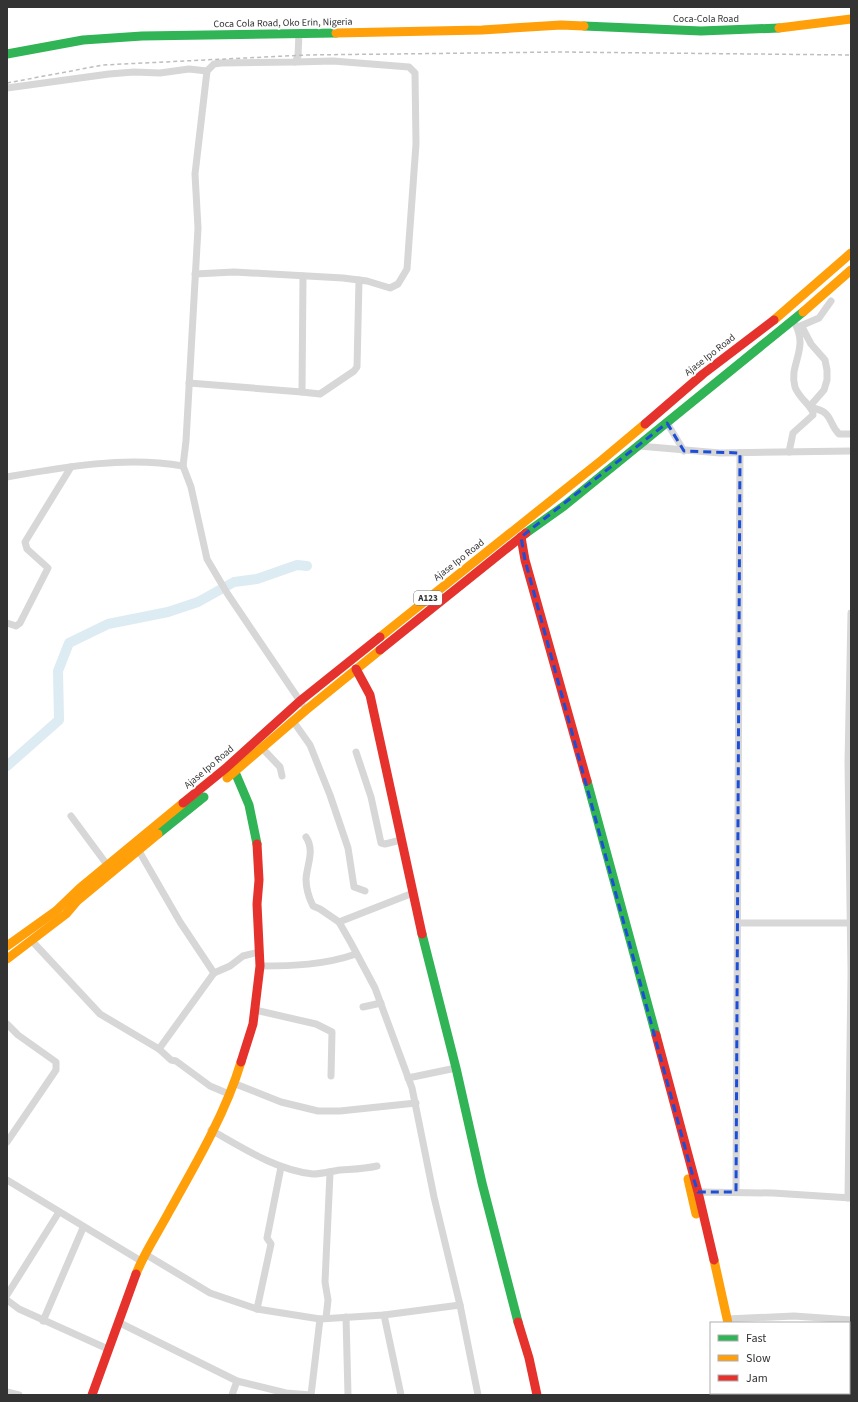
<svg xmlns="http://www.w3.org/2000/svg" width="858" height="1402" font-family="'Source Sans 3',sans-serif">
<style>
.lines{fill:none;stroke-linecap:round;stroke-linejoin:round}
.river{stroke:#ddebf3;stroke-width:10}
.street{stroke:#d7d7d7;stroke-width:7}
.fast{stroke:#30b455;stroke-width:9}
.slow{stroke:#ff9f0a;stroke-width:9}
.jam{stroke:#e5322d;stroke-width:9}
.rail{stroke:#bebebe;stroke-width:1.5;stroke-dasharray:4 3;stroke-linecap:butt}
.marked{fill:none;stroke:#1d4ed8;stroke-width:3;stroke-dasharray:8 5;stroke-linejoin:round}
.labels{text-anchor:middle;dominant-baseline:central;stroke-width:4;stroke-linejoin:round;paint-order:stroke}
.shield{fill:#fff;stroke:#707070;stroke-width:1}
.shield-label{font-size:9px;font-weight:bold;fill:#333}
.street-label{font-size:10px;fill:#333;stroke:#fff}
</style>
<rect width="100%" height="100%" fill="#fff"/>
<g class="lines">
<polyline class="river" points="7,766 59,720 58,671 69,643 108,624 168,612 198,602 234,582 257,579 297,565 307,566"/>
<g class="street">
<polyline points="299,33 298,56 295,62 221,63 214,64 207,71 195,174 198,228 186,441 183,466 191,487 207,559 227,593 302,704"/>
<polyline points="7,88 109,74 134,72 160,73 189,69 207,71"/>
<polyline points="195,274 234,272 343,278 367,281 390,288 398,284 407,269 416,144 415,73 409,67 333,61 295,62"/>
<polyline points="303,276 302,392 320,394 354,371 357,367 359,280"/>
<polyline points="798,327 819,318 831,301"/>
<polyline points="802,327 811,344 825,360 827,370 827,380 824,390 810,406"/>
<polyline points="189,383 302,392"/>
<path d="M812,408C834,412 827,422 839,434H851"/>
<polyline points="667,423 684,451"/>
<polyline points="639,446 720,453 851,451"/>
<path d="M789,452L793,433L813,415C814,407 799,399 795,387C788,363 811,349 793,320"/>
<path d="M7,477C64,467 125,456 183,466"/>
<polyline points="7,623 16,626 20,623 48,568 27,549 25,542 71,467"/>
<polyline points="293,721 310,745 330,795 348,848 354,887 365,891"/>
<polyline points="262,748 280,767 282,776"/>
<polyline points="356,752 371,797 381,843 385,844 401,840"/>
<polyline points="71,816 108,866"/>
<path d="M306,837C315,851 307,864 306,879C306,888 309,898 313,906L320,909L339,922L351,943L375,988L412,1088L434,1197L460,1305L478,1395"/>
<polyline points="139,851 180,922 214,973"/>
<polyline points="339,922 413,893"/>
<polyline points="738,923 851,923"/>
<polyline points="32,941 100,1014 159,1049 171,1060 176,1061 210,1086 229,1094"/>
<path d="M260,966C293,966 324,965 356,954"/>
<polyline points="363,1007 381,1003"/>
<polyline points="255,1010 316,1024 332,1032 331,1076"/>
<polyline points="7,1024 18,1035 56,1062 56,1070 7,1142"/>
<polyline points="159,1049 214,973 230,966 243,956 259,952"/>
<polyline points="408,1078 456,1068"/>
<polyline points="233,1083 281,1102 318,1111 340,1111 416,1103"/>
<path d="M211,1130C243,1148 276,1170 313,1174C323,1174 331,1171 340,1170C354,1169 364,1169 377,1166"/>
<polyline points="7,1180 141,1261"/>
<polyline points="736,1192 740,453"/>
<polyline points="695,1196 698,1192 773,1193 851,1198"/>
<polyline points="848,1198 851,973 848,762 851,613"/>
<polyline points="145,1254 210,1293 257,1309 320,1319 384,1315 460,1305"/>
<polyline points="7,1295 59,1212"/>
<polyline points="7,1300 19,1309 108,1349"/>
<polyline points="257,1309 271,1244 267,1238 281,1167"/>
<polyline points="384,1315 401,1395"/>
<polyline points="346,1317 348,1395"/>
<polyline points="326,1318 328,1300 325,1282 330,1173"/>
<polyline points="727,1319 794,1316 851,1320"/>
<polyline points="43,1321 83,1228"/>
<polyline points="118,1322 237,1381 286,1393 311,1395 320,1319"/>
<polyline points="7,1392 19,1395"/>
<polyline points="232,1395 237,1381"/>
</g>
<g class="fast">
<polyline points="584,26 701,31 779,28"/>
<polyline points="7,54 83,40 142,36 336,33"/>
<polyline points="526,533 564,506 803,312"/>
<polyline points="232,765 249,805 257,844"/>
<polyline points="587,781 656,1035"/>
<polyline points="158,834 204,797"/>
<polyline points="422,934 456,1068 482,1183 518,1322"/>
</g>
<g class="slow">
<polyline points="779,28 851,19"/>
<polyline points="336,33 482,30 561,25 584,26"/>
<polyline points="803,312 851,270"/>
<polyline points="774,320 851,253"/>
<polyline points="380,637 602,460 645,424"/>
<polyline points="227,778 306,710 380,650"/>
<polyline points="7,946 56,911 80,888 183,803"/>
<polyline points="7,959 66,914 77,901 158,834"/>
<polyline points="688,1179 696,1214"/>
<polyline points="714,1260 728,1323"/>
<path d="M136,1274C145,1251 159,1231 170,1210C196,1164 226,1112 241,1062"/>
</g>
<g class="jam">
<polyline points="645,424 703,374 774,320"/>
<polyline points="521,537 525,560 587,781"/>
<polyline points="380,650 526,533"/>
<polyline points="356,669 370,695 422,934"/>
<polyline points="183,803 226,768 300,701 380,637"/>
<polyline points="656,1035 698,1192 714,1260"/>
<polyline points="241,1062 253,1024 260,966 257,904 259,880 257,844"/>
<polyline points="518,1322 529,1358 537,1395"/>
<polyline points="745,1393 746,1395"/>
<polyline points="92,1395 136,1274"/>
</g>
<polyline class="rail" points="7,83 103,65 306,55 560,52 851,55"/>
</g>
<path class="marked" d="M667,423L684,451L740,453L736,1192H698L693,1177L525,560L521,537Z"/>
<g class="labels">
<rect class="shield" x="414" y="591" width="28" height="14" rx="3"/>
<g class="shield-label">
<text x="428" y="598">A123</text>
</g>
<g class="street-label">
<text x="706" y="19">Coca-Cola Road</text>
<text transform="translate(283 23) rotate(-1)">Coca Cola Road, Oko Erin, Nigeria</text>
<text transform="translate(710 355) rotate(-38)">Ajase Ipo Road</text>
<text transform="translate(459 560) rotate(-38)">Ajase Ipo Road</text>
<text transform="translate(209 767) rotate(-40)">Ajase Ipo Road</text>
</g>
</g>
<rect width="858" height="1402" fill="none" stroke="#333333" stroke-width="16"/>
<rect x="710" y="1322" width="140" height="72" fill="#ffffff" stroke="#adadad"/>
<rect x="718" y="1335" width="20" height="6" fill="#30b455" stroke="#adadad"/>
<text x="746" y="1342" font-size="12" fill="#333333">Fast</text>
<rect x="718" y="1355" width="20" height="6" fill="#ff9f0a" stroke="#adadad"/>
<text x="746" y="1362" font-size="12" fill="#333333">Slow</text>
<rect x="718" y="1375" width="20" height="6" fill="#e5322d" stroke="#adadad"/>
<text x="746" y="1382" font-size="12" fill="#333333">Jam</text>
</svg>
